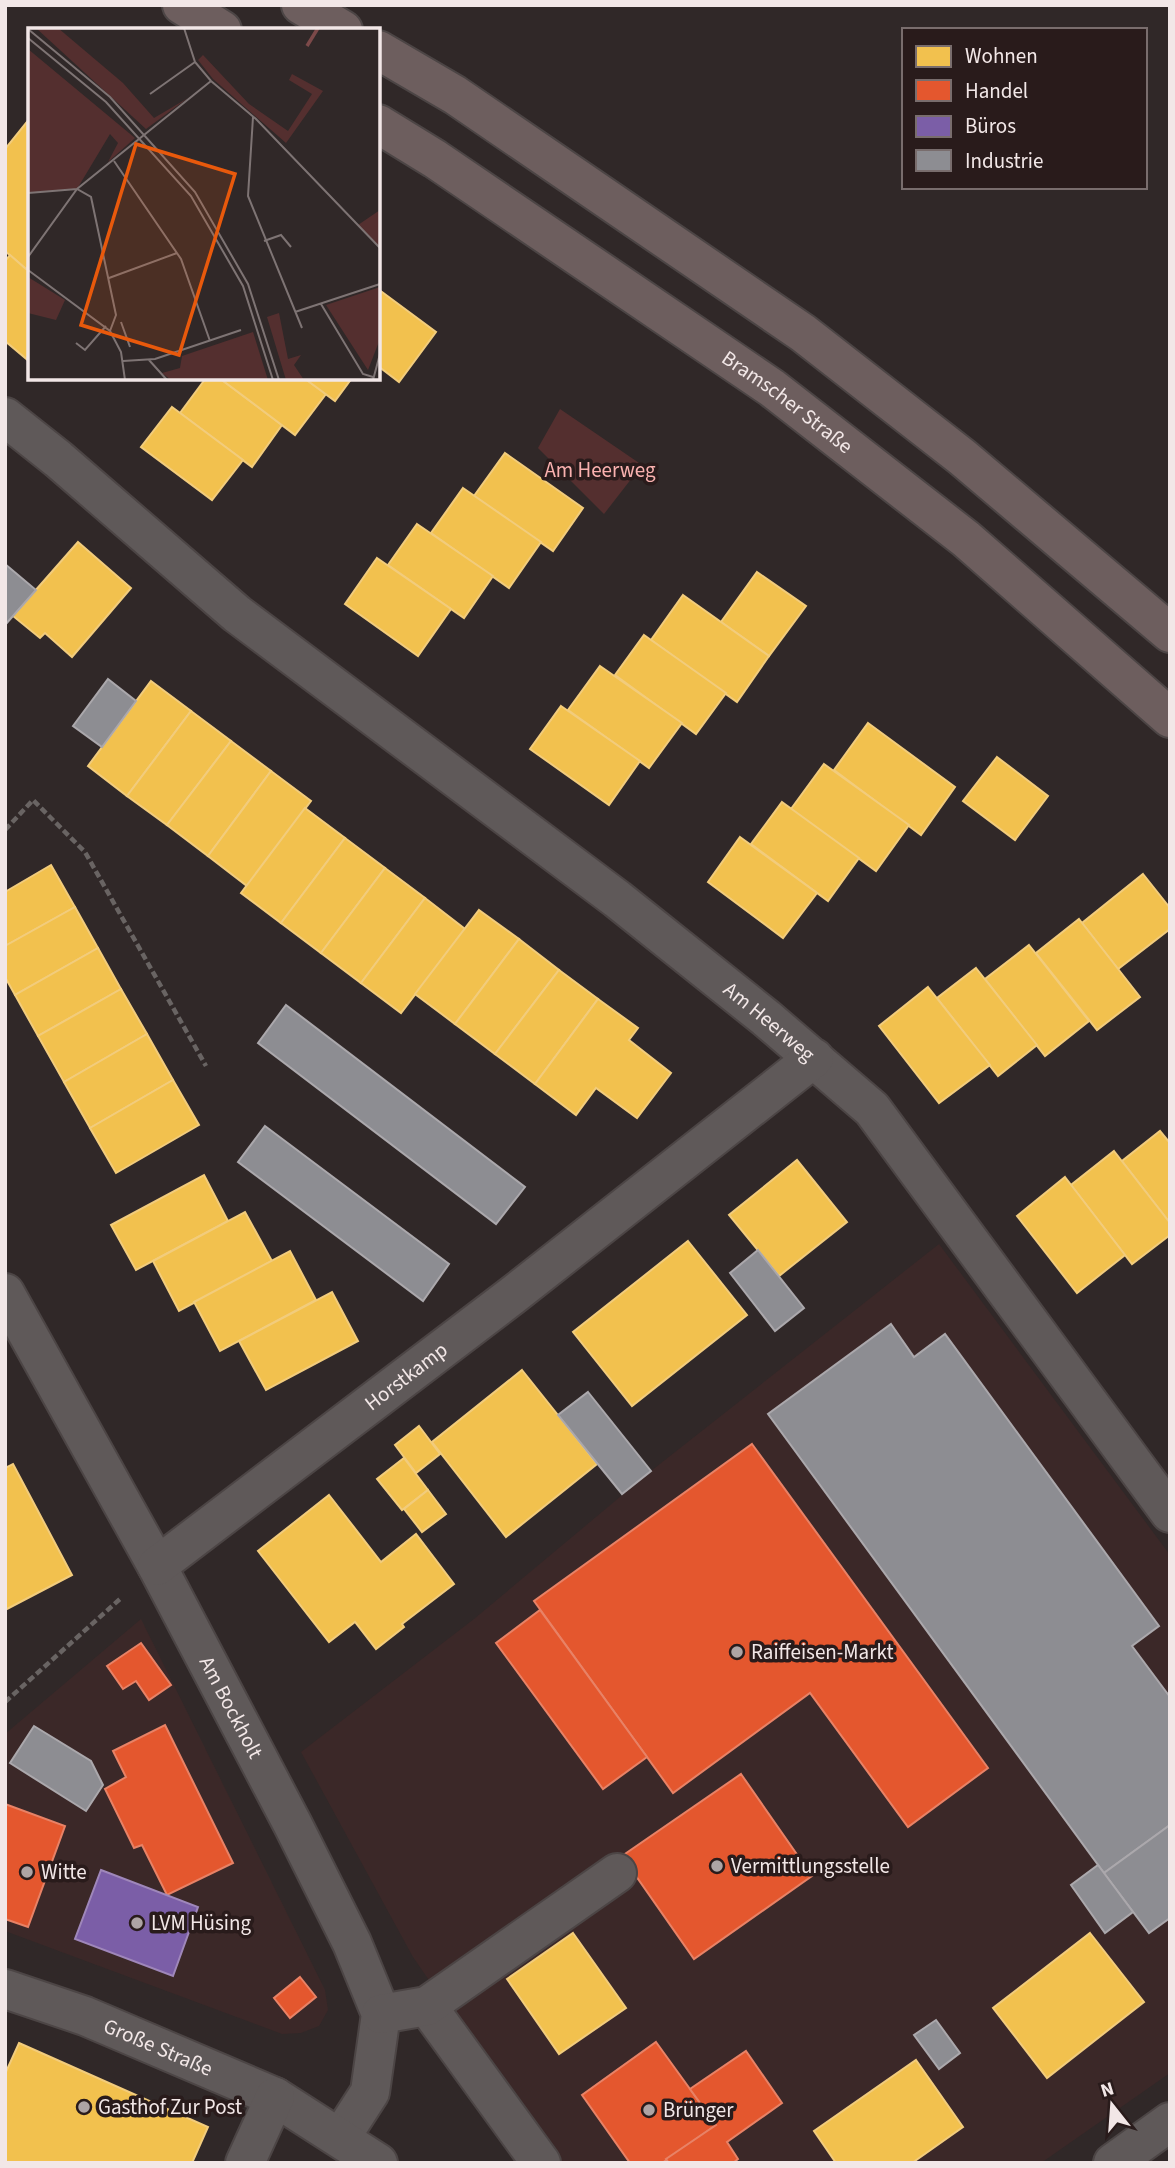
<svg xmlns="http://www.w3.org/2000/svg" width="1175" height="2168" font-family="'Source Sans 3',sans-serif">
<style>
.built{fill:#3b2828}
.green{fill:#542f2f}
.homes{fill:#f2c14e;stroke:#f2cc7c;stroke-width:2}
.shops{fill:#e4572e;stroke:#e88266;stroke-width:2}
.offices{fill:#7b5ea7;stroke:#9f87ba;stroke-width:2}
.industry{fill:#8d8d92;stroke:#aba8ac;stroke-width:2}
.lines{fill:none;stroke-linecap:round;stroke-linejoin:round}
.minor-casing{stroke:#4c4545;stroke-width:42}
.highway-casing{stroke:#4c4545;stroke-width:42}
.path{stroke:#696463;stroke-width:4.5;stroke-dasharray:7 3.5;stroke-linecap:butt}
.minor{stroke:#5f5959;stroke-width:38}
.highway{stroke:#6d5e5e;stroke-width:38}
.poi-dot{fill:#aea4a4;stroke:#291b1b;stroke-width:2.5}
.labels{text-anchor:middle;dominant-baseline:central;stroke-width:7;stroke-linejoin:round;paint-order:stroke}
.street-label{font-size:21px;fill:#f2e7e7;stroke:#291b1b}
.park-label{font-size:21px;fill:#f9b1af;stroke:#291b1b}
.poi-label{font-size:21px;fill:#f2e7e7;stroke:#291b1b;text-anchor:start}
.inset-river{fill:none;stroke:#7c4949;stroke-width:3.5}
.inset-road{fill:none;stroke:#7e7474;stroke-width:2}
.view{fill:#e8590c;fill-opacity:0.15;stroke:#e8590c;stroke-width:3.5}
.inset-edge{fill:none;stroke:#f2e7e7;stroke-width:3.5}
</style>
<rect width="100%" height="100%" fill="#302828"/>
<g class="built">
<polygon points="939,1244 1170,1555 1170,2073 1041,2163 555,2163 413,1957 301,1752 474,1619 651,1471"/>
<polygon points="141,1619 325,1990 328,2010 319,2026 301,2033 282,2034 5,1931 5,1734"/>
</g>
<polygon class="green" points="560,409 642,465 604,514 538,448"/>
<g class="homes">
<polygon points="30,118 30,264 26,269 5,251 5,149"/>
<polygon points="10,255 26,269 30,264 30,362 5,341 5,261"/>
<polygon points="378,289 436,332 399,382 378,366"/>
<polygon points="206,378 219,378 282,425 252,467 180,413"/>
<polygon points="224,378 304,378 326,394 295,435 222,380"/>
<polygon points="304,378 352,378 335,401"/>
<polygon points="172,407 243,460 212,500 141,447"/>
<polygon points="505,453 583,508 553,551 474,496"/>
<polygon points="463,488 541,542 509,588 431,533"/>
<polygon points="417,524 493,576 464,618 388,565"/>
<polygon points="78,542 131,588 72,657 45,633 40,638 13,616"/>
<polygon points="377,558 451,609 418,656 345,604"/>
<polygon points="757,572 806,606 769,656 721,622"/>
<polygon points="683,595 769,656 737,702 651,640"/>
<polygon points="644,635 726,693 696,734 615,675"/>
<polygon points="600,666 682,723 649,768 568,710"/>
<polygon points="151,681 191,711 127,796 88,766"/>
<polygon points="561,706 640,761 609,805 530,749"/>
<polygon points="191,711 231,741 167,825 127,796"/>
<polygon points="868,723 955,787 921,835 834,770"/>
<polygon points="231,741 271,771 208,856 167,825"/>
<polygon points="997,757 1048,796 1015,840 963,801"/>
<polygon points="824,764 909,825 876,871 791,809"/>
<polygon points="271,771 311,801 247,886 208,856"/>
<polygon points="782,802 859,858 828,901 751,844"/>
<polygon points="305,808 345,838 281,923 241,893"/>
<polygon points="740,837 817,893 783,938 708,882"/>
<polygon points="345,838 385,868 321,953 281,923"/>
<polygon points="51,865 75,907 5,946 5,892"/>
<polygon points="385,868 425,898 361,983 321,953"/>
<polygon points="1143,874 1170,908 1170,929 1118,969 1082,923"/>
<polygon points="425,898 465,929 401,1013 361,983"/>
<polygon points="75,907 98,948 15,995 5,977 5,946"/>
<polygon points="479,910 519,939 455,1024 415,994"/>
<polygon points="1079,919 1140,997 1097,1030 1036,953"/>
<polygon points="519,939 559,970 495,1054 455,1024"/>
<polygon points="1029,945 1089,1021 1045,1056 985,979"/>
<polygon points="98,948 121,989 38,1036 15,995"/>
<polygon points="976,968 1037,1045 998,1076 937,998"/>
<polygon points="559,970 598,999 535,1084 495,1054"/>
<polygon points="928,987 990,1065 939,1103 879,1026"/>
<polygon points="121,989 147,1034 64,1082 38,1036"/>
<polygon points="598,999 638,1028 629,1040 671,1073 637,1118 596,1088 576,1115 535,1084"/>
<polygon points="147,1034 173,1080 90,1128 64,1082"/>
<polygon points="173,1080 199,1125 116,1173 90,1128"/>
<polygon points="1160,1131 1170,1143 1170,1223 1122,1161"/>
<polygon points="1114,1151 1170,1223 1170,1235 1132,1264 1071,1185"/>
<polygon points="797,1160 847,1222 779,1276 729,1215"/>
<polygon points="204,1175 228,1221 136,1270 111,1225"/>
<polygon points="1065,1177 1125,1255 1077,1293 1017,1216"/>
<polygon points="245,1212 272,1261 179,1311 153,1261"/>
<polygon points="688,1241 747,1315 632,1406 573,1332"/>
<polygon points="290,1251 316,1300 220,1351 194,1302"/>
<polygon points="332,1292 358,1341 266,1390 239,1341"/>
<polygon points="522,1370 597,1464 506,1537 432,1442"/>
<polygon points="419,1426 440,1454 416,1473 395,1445"/>
<polygon points="404,1458 428,1490 402,1510 377,1479"/>
<polygon points="13,1464 72,1575 5,1610 5,1468"/>
<polygon points="428,1490 446,1514 422,1532 404,1509"/>
<polygon points="329,1495 381,1562 416,1534 454,1584 402,1624 404,1627 376,1649 355,1622 329,1642 258,1551"/>
<polygon points="573,1933 626,2008 559,2054 507,1979"/>
<polygon points="1090,1933 1144,2002 1047,2078 993,2008"/>
<polygon points="19,2043 208,2127 192,2163 5,2163 5,2074"/>
<polygon points="916,2060 963,2127 912,2163 836,2163 814,2131"/>
</g>
<g class="shops">
<polygon points="752,1444 988,1768 908,1827 810,1693 673,1793 534,1601"/>
<polygon points="540,1610 647,1757 603,1789 496,1643"/>
<polygon points="141,1643 171,1685 149,1700 136,1681 123,1689 107,1666"/>
<polygon points="165,1725 233,1863 167,1895 142,1845 134,1848 105,1789 126,1777 113,1751"/>
<polygon points="741,1774 812,1876 694,1959 622,1856"/>
<polygon points="5,1804 65,1826 28,1927 5,1919"/>
<polygon points="300,1977 316,1997 290,2018 274,1998"/>
<polygon points="656,2042 716,2125 662,2163 630,2163 582,2095"/>
<polygon points="746,2051 782,2103 727,2142 738,2159 733,2163 669,2163 666,2159 716,2125 690,2089"/>
</g>
<polygon class="offices" points="101,1870 198,1907 173,1976 75,1939"/>
<g class="industry">
<polygon points="5,564 36,590 5,625"/>
<polygon points="108,679 136,701 102,747 73,726"/>
<polygon points="286,1005 525,1187 496,1224 258,1043"/>
<polygon points="265,1126 449,1264 423,1301 238,1162"/>
<polygon points="758,1250 804,1308 775,1331 730,1273"/>
<polygon points="891,1324 914,1357 945,1334 1159,1626 1132,1646 1170,1697 1170,1825 1104,1873 768,1414"/>
<polygon points="588,1392 651,1471 622,1494 558,1415"/>
<polygon points="34,1726 91,1761 103,1785 86,1811 10,1763"/>
<polygon points="1170,1825 1170,1918 1149,1933 1104,1873"/>
<polygon points="1098,1865 1133,1912 1105,1933 1071,1885"/>
<polygon points="936,2020 960,2053 939,2069 914,2035"/>
</g>
<g class="lines">
<g class="minor-casing">
<g id="minor">
<path id="s1" d="M5,417L58,459L237,614L617,899L766,1018L872,1109L1170,1513"/>
<path id="s2" d="M5,1293L157,1566L293,1825L352,1943L381,2014L370,2092L341,2137"/>
<path id="s3" d="M157,1566L513,1295L814,1058"/>
<path id="s4" d="M5,1989L85,2016L275,2097L378,2163"/>
<polyline points="427,2006 541,2163"/>
<polyline points="381,2014 427,2006 617,1873"/>
<polyline points="245,2163 275,2097"/>
<polyline points="1113,2163 1170,2122"/>
</g>
</g>
<g class="highway-casing">
<g id="highway">
<polyline points="182,5 222,30"/>
<polyline points="301,5 343,30"/>
<polyline points="378,50 455,95 803,333 962,457 1170,633"/>
<path id="s5" d="M378,124L435,159L772,388L966,539L1170,718"/>
</g>
</g>
<g class="path">
<polyline points="5,830 33,800 85,852 206,1066"/>
<polyline points="5,1702 120,1599"/>
</g>
<use href="#minor" class="minor"/>
<use href="#highway" class="highway"/>
</g>
<g class="poi-dot">
<circle cx="737" cy="1652" r="7"/>
<circle cx="717" cy="1866" r="7"/>
<circle cx="27" cy="1872" r="7"/>
<circle cx="137" cy="1923" r="7"/>
<circle cx="84" cy="2107" r="7"/>
<circle cx="649" cy="2110" r="7"/>
</g>
<g class="labels">
<g class="street-label">
<text stroke="none"><textPath href="#s5" startOffset="495">Bramscher Straße</textPath></text>
<text stroke="none"><textPath href="#s1" startOffset="975">Am Heerweg</textPath></text>
<text stroke="none"><textPath href="#s3" startOffset="313">Horstkamp</textPath></text>
<text stroke="none"><textPath href="#s2" startOffset="472">Am Bockholt</textPath></text>
<text stroke="none"><textPath href="#s4" startOffset="164">Große Straße</textPath></text>
</g>
<g class="park-label">
<text x="600" y="470">Am Heerweg</text>
</g>
<g class="poi-label">
<text x="751" y="1652">Raiffeisen-Markt</text>
<text x="731" y="1866">Vermittlungsstelle</text>
<text x="41" y="1872">Witte</text>
<text x="151" y="1923">LVM Hüsing</text>
<text x="98" y="2107">Gasthof Zur Post</text>
<text x="663" y="2110">Brünger</text>
</g>
</g>
<g transform="translate(28 28)">
<rect width="352" height="352" fill="#302828"/>
<path d="M8,0H30L95,55L126,90L160,70L118,101ZM0,21L107,110L80,134L90,115L82,106L49,161L0,165ZM175,27L221,76L260,103L284,66L261,52L264,46L295,63L258,115L185,51L170,32ZM352,182V220L330,197ZM0,249L37,272L28,292L0,285ZM352,259V311L340,342L298,277ZM251,285L260,331L273,327L266,337L276,352H258L239,289ZM225,304L240,352H143L134,345L152,340L154,328Z" fill="#542f2f"/>
<path class="inset-river" d="M279,18L290,0"/>
<path class="inset-road" d="M156,0L167,34L183,53L228,91L352,220M0,1L82,69L167,164L220,256L251,352M0,10L78,74L163,168L215,258L245,352M122,66L167,34M225,89L220,168L274,300M86,133L153,231L182,313M0,165L49,161L63,169L88,287L82,303M236,213L253,207L263,219M0,229L49,161L183,53M0,242L82,303L93,324L97,352M81,250L149,225M293,276L335,346L345,349M267,284L352,256M93,294L102,319M48,315L57,322L78,298M121,332L139,352M95,333L127,331L213,302M345,352L352,326"/>
<path class="view" d="M108,116L207,146L151,327L53,297Z"/>
<rect width="352" height="352" class="inset-edge"/>
</g>
<rect width="1175" height="2168" fill="none" stroke="#f2e7e7" stroke-width="14"/>
<rect x="902" y="28" width="245" height="161" fill="#291b1b" stroke="#796d6d" stroke-width="2"/>
<rect x="916" y="46" width="35" height="21" fill="#f2c14e" stroke="#796d6d" stroke-width="2"/>
<text x="965" y="63" font-size="21" fill="#f2e7e7">Wohnen</text>
<rect x="916" y="80" width="35" height="21" fill="#e4572e" stroke="#796d6d" stroke-width="2"/>
<text x="965" y="98" font-size="21" fill="#f2e7e7">Handel</text>
<rect x="916" y="116" width="35" height="21" fill="#7b5ea7" stroke="#796d6d" stroke-width="2"/>
<text x="965" y="133" font-size="21" fill="#f2e7e7">Büros</text>
<rect x="916" y="150" width="35" height="21" fill="#8d8d92" stroke="#796d6d" stroke-width="2"/>
<text x="965" y="168" font-size="21" fill="#f2e7e7">Industrie</text>
<g transform="translate(1112 2105) rotate(343)" stroke="#291b1b" stroke-width="5" paint-order="stroke">
<path d="M0-5L12 26L0 18L-12 26Z" fill="#f2e7e7"/>
<text y="-10" font-size="19" font-weight="bold" text-anchor="middle" fill="#f2e7e7">N</text>
</g>
</svg>
